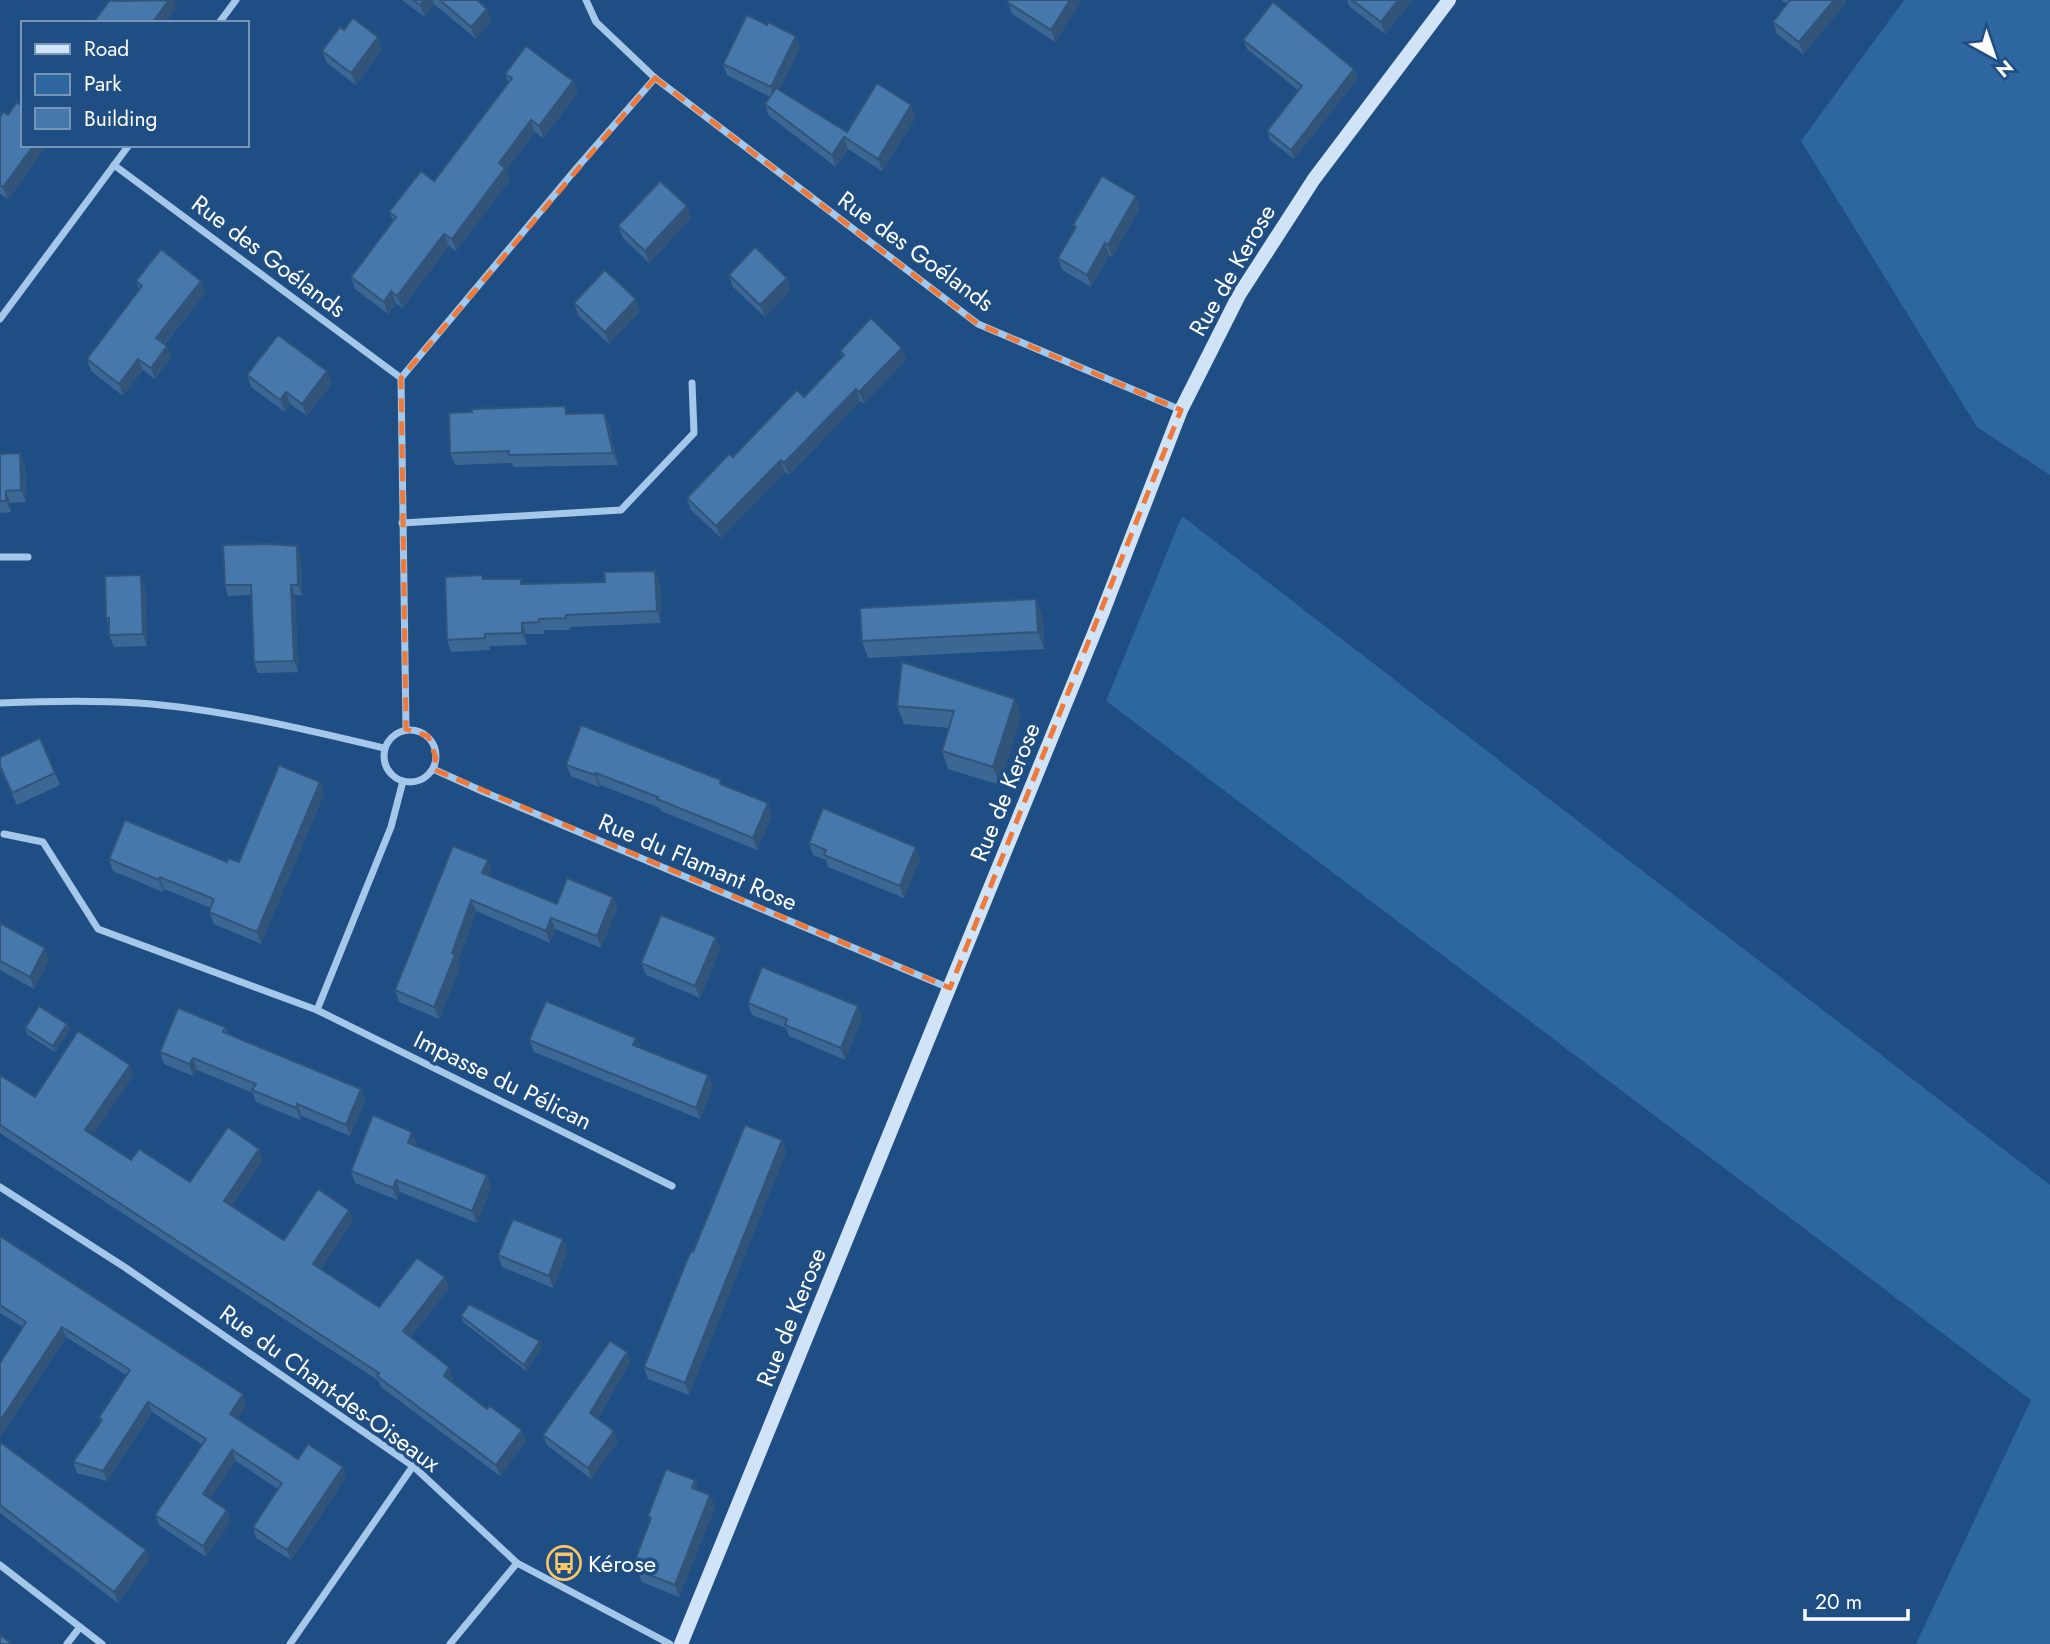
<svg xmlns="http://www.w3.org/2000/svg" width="2050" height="1644" font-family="Jost,sans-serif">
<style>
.green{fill:#2e66a0}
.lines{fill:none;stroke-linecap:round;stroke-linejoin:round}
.street{stroke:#a5c7ea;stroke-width:7}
.secondary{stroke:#d0e3f7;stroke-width:14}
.wall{fill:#3c6794}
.shaded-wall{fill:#315478}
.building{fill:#4678ac;stroke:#315478;stroke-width:2}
.marked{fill:none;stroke:#ed7a3d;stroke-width:5;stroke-dasharray:14 9;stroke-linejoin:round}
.labels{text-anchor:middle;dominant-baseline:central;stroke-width:7;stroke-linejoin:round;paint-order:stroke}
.street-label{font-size:24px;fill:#fff;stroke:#1e4e83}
.poi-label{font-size:24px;fill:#fff;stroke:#1e4e83;text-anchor:start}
</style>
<rect width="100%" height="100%" fill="#1e4e83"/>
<g class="green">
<polygon points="1904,0 2050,0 2050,475 1977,427 1801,141"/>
<polygon points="1182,516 2050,1185 2050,1644 1916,1644 2031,1400 1106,701"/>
</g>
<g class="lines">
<g class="street">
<polyline points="586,0 596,22 655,78 978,324 1181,410"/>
<polyline points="219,23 236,0"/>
<polyline points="114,165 401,378"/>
<polyline points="0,319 129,145"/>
<polyline points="402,523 621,510 694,433 692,383"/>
<polyline points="0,557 28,557"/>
<path d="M0,703C46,701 92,700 138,703C221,709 304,729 384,748"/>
<polyline points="406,729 401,378 575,170 655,78"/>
<circle cx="410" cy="756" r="26"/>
<polyline points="433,769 484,792 949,988"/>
<polyline points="4,834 43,842 98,929 317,1010 391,827 403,781"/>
<polyline points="317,1010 672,1186"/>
<polyline points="0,1187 126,1268 413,1466 517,1563 670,1644"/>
<polyline points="0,1565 102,1644"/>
<polyline points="67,1644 80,1627"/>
<polyline points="290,1644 413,1466"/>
<polyline points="450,1644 517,1563"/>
</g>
<polyline class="secondary" points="681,1644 1102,614 1181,410 1239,295 1314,179 1449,0"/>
</g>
<g class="wall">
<polygon points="402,0 477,0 491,21 476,39 434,4 425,17"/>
<polygon points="1007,0 1082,0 1055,42 1012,14"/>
<polygon points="1347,0 1412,0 1385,34 1349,6"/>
<polygon points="1781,0 1845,0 1846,3 1803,54 1777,34 1773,22 1787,4"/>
<polygon points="344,30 382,49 356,85 327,63 322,51"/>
<polygon points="1243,40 1358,78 1294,159 1270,140 1267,131 1298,90 1247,49"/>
<polygon points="800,47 779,90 847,132 916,117 882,171 848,149 836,167 769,116 765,104 770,97 727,75 723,64"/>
<polygon points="505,74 573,81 578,93 543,138 535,132 506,171 510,180 456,251 449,246 402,308 396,303 388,314 355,289 351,277 393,221 389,212 434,181 508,82"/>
<polygon points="0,117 23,145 47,145 8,199 0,194"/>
<polygon points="1140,208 1112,257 1109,255 1091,287 1062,270 1058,258 1075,229 1073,225"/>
<polygon points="691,218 649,263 623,238 618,226"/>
<polygon points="729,275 787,278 791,290 765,317 733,287"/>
<polygon points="136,281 201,281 205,293 165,344 172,357 155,379 143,370 123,396 91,371 87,359 139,290"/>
<polygon points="574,303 640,311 609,344 578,315"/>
<polygon points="902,348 906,360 864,404 860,401 789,475 785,472 721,538 691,510 687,498 733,457 804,397 842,357 840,351"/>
<polygon points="247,375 332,383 307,416 290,404 285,412 251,387"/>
<polygon points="604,413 609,425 618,465 513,467 512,463 455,465 450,453 568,414"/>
<polygon points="20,453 25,465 26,502 10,503 11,512 0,513 0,454"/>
<polygon points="301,557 302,595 295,595 298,672 258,673 254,662 252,595 228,596 225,585"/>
<polygon points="655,571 660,583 661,623 570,627 570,630 544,630 544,634 526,634 527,645 489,646 490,650 451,652 447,640 482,575 484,579 522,584 605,582"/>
<polygon points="145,587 147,646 114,647 109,635 109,626 106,618"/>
<polygon points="1036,599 1043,617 1044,649 868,658 862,641"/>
<polygon points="897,706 1021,716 1000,785 948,769 942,751 949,728 904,724"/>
<polygon points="0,757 55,773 60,785 17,805 0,769"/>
<polygon points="566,765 723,785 772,815 757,850 661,811 660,808 600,785 599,787 571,776"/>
<polygon points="320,782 324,794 261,944 214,924 209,912 211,908 164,889 163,892 113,871 109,859 239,862"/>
<polygon points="809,843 916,847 920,859 904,898 828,867 826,860 813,855"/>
<polygon points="492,872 490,876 557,904 613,897 617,909 601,948 555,929 550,943 476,911 458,961 460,967 439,1019 399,1002 395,990"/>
<polygon points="0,923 49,960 34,989 0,970"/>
<polygon points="716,937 720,949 700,998 646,975 641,963"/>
<polygon points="748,1003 858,1006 862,1018 845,1060 789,1036 786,1028 752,1015"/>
<polygon points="67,1024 70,1030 55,1052 27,1034 25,1028"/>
<polygon points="225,1027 228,1034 361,1089 365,1101 350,1136 302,1116 300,1120 256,1102 253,1093 197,1070 193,1076 164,1064 160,1052"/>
<polygon points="636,1038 640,1047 708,1075 713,1087 700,1119 534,1052 529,1040"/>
<polygon points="130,1065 133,1076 93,1135 131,1160 190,1182 259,1149 263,1160 231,1206 284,1240 353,1221 321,1269 379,1307 445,1277 449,1288 411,1337 453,1378 451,1381 526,1441 500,1476 381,1387 379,1381 0,1133 0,1075 35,1097"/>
<polygon points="782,1140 786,1152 689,1395 648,1379 644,1367 693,1252"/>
<polygon points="417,1144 416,1146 487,1175 491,1187 477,1223 400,1192 397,1200 355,1183 351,1171"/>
<polygon points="0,1236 246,1405 237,1419 298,1459 346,1477 291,1560 256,1538 253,1527 278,1489 236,1461 210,1499 231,1521 206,1557 159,1525 155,1515 203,1445 152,1412 107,1481 77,1473 73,1462 100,1422 99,1417 126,1375 66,1337 0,1437 0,1363 23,1327 0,1313"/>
<polygon points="568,1251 553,1288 502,1267 498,1255"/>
<polygon points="461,1316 542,1347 526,1371 463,1322"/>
<polygon points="627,1352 630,1362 598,1418 618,1441 591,1479 547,1445 543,1435"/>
<polygon points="0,1442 146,1550 149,1560 118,1603 0,1513"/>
<polygon points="699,1491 710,1495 715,1507 679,1597 642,1582 634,1563 650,1521 648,1516"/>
</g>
<g class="shaded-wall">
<polygon points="169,0 174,0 177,7 166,23 152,23"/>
<polygon points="424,0 433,0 434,4 425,17 420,5"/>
<polygon points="1070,0 1082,0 1055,42 1051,30"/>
<polygon points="1398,0 1412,0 1385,34 1381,22"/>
<polygon points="1834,0 1845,0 1846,3 1803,54 1799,42"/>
<polygon points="487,9 491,21 476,39 471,27"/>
<polygon points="796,36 800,47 775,99 771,87"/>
<polygon points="378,37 382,49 356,85 351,73"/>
<polygon points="1354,69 1358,78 1294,159 1291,150"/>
<polygon points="573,81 578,93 543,138 539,126"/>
<polygon points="911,105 916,117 882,171 878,159"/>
<polygon points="531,120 535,132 506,171 510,180 456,251 452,239 499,163"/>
<polygon points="844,137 848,149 836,167 832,155"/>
<polygon points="34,145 47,145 8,199 3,187"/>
<polygon points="1136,196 1140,208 1112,257 1108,245"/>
<polygon points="687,206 691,218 649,263 645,251"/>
<polygon points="444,234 449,246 402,308 397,296"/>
<polygon points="1105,243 1109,255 1091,287 1087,275"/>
<polygon points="787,278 791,290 765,317 760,305"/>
<polygon points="201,281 205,293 160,349 156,338"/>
<polygon points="391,291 396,303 388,314 384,302"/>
<polygon points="636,299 640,311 609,344 605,332"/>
<polygon points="167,346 172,357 155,379 151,368"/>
<polygon points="902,348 906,360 864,404 859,392"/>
<polygon points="138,359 143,370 123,396 119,384"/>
<polygon points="327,371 332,383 307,416 302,404"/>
<polygon points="856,389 860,401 789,475 784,463"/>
<polygon points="286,392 290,404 285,412 280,400"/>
<polygon points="604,413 609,425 618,465 613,453"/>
<polygon points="20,453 25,465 26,502 21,490"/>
<polygon points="781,460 785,472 721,538 716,526"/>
<polygon points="6,491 10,503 11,512 6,501"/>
<polygon points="297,546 301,557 302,595 298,585"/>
<polygon points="655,571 660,583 661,623 657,611"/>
<polygon points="141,575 145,587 147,646 143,634"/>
<polygon points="291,585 295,595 298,672 294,661"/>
<polygon points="1036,599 1043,617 1044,649 1038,632"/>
<polygon points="522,623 526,634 527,645 522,633"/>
<polygon points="1015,699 1021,716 1000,785 993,767"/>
<polygon points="596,773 600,785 599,787 595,775"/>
<polygon points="320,782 324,794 261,944 257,932"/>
<polygon points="768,803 772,815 757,850 753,838"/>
<polygon points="916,847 920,859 904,898 900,886"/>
<polygon points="488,860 492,872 487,885 482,873"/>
<polygon points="160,877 164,889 163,892 159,880"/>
<polygon points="613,897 617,909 601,948 597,936"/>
<polygon points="471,900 476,911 458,961 460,967 439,1019 434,1007 452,953"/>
<polygon points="551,918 555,929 550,943 546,931"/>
<polygon points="716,937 720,949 700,998 695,986"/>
<polygon points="45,948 49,960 34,989 30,977"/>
<polygon points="858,1006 862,1018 845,1060 841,1048"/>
<polygon points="67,1024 70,1030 55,1052 53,1046"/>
<polygon points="636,1038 641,1049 633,1045"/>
<polygon points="193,1058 197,1070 193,1076 189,1064"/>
<polygon points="130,1065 133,1076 89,1141 85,1130"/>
<polygon points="708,1075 713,1087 700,1119 696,1108"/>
<polygon points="361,1089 365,1101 350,1136 346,1125"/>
<polygon points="297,1104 302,1116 300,1120 296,1108"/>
<polygon points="412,1132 417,1144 412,1155 408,1143"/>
<polygon points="782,1140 786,1152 689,1395 685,1383"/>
<polygon points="259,1149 263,1160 227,1212 224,1201"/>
<polygon points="487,1175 491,1187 477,1223 472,1211"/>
<polygon points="396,1180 400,1192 397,1200 393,1188"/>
<polygon points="349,1210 353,1221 317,1275 313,1264"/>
<polygon points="563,1239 568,1251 553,1288 549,1276"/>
<polygon points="445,1277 449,1288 407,1342 403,1331"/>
<polygon points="62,1327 66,1337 0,1437 0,1421"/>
<polygon points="540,1341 542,1347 526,1371 524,1365"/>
<polygon points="627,1352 630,1362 594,1424 590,1413"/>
<polygon points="449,1367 453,1378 447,1386 444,1376"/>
<polygon points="243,1394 246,1405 234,1425 230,1414"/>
<polygon points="148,1402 152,1412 107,1481 103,1471"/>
<polygon points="522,1430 526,1441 500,1476 496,1465"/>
<polygon points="614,1431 618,1441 591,1479 588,1468"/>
<polygon points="232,1450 236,1461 207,1504 203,1494"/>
<polygon points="343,1467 346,1477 291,1560 287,1550"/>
<polygon points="695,1480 700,1492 692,1488"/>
<polygon points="710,1495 715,1507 679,1597 675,1585"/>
<polygon points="227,1510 231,1521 206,1557 203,1546"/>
<polygon points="146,1550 149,1560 118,1603 114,1592"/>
</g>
<g class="building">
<polygon points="110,0 116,1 169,0 152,23 93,23"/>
<polygon points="413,0 424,0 420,5"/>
<polygon points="440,0 477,0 487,9 471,27"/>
<polygon points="1008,0 1070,0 1051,30 1007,2"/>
<polygon points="1352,0 1398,0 1381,22"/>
<polygon points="1790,0 1834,0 1799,42 1773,22"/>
<polygon points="1273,2 1354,69 1291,150 1267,131 1302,86 1243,40"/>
<polygon points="747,15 767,25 768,22 796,36 771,87 723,64"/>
<polygon points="353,18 378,37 351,73 322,51 340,27 344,30"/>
<polygon points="526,46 573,81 539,126 531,120 499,163 505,168 452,239 444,234 397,296 391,291 384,302 351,277 396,217 389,212 421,171 434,181 512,78 505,74"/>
<polygon points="877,83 911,105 878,159 844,137 832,155 765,104 776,88 847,132"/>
<polygon points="17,102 23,107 23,145 34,145 3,187 0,185 0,117 3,112 8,115"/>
<polygon points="1102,176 1136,196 1108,245 1105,243 1087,275 1058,258 1076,227 1073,225"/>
<polygon points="660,181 687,206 645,251 618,226"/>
<polygon points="755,247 787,278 760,305 729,275"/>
<polygon points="161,249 201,281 156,338 167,346 151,368 138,359 119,384 87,359 142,286 136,281"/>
<polygon points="605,270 636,299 605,332 574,303"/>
<polygon points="871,318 902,348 859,392 856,389 784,463 781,460 716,526 687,498 729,454 733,457 797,390 804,397 844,355 840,351"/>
<polygon points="278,335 327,371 302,404 286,392 280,400 247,375"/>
<polygon points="565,406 566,414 604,413 613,453 509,455 509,451 450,453 449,413 472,412 472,409"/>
<polygon points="20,453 21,490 6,491 6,501 0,501 0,454"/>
<polygon points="268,544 297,546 298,585 291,585 294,661 254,662 251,585 225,585 223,545"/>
<polygon points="655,571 657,611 566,615 566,618 539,619 539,622 522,623 522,633 485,634 485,638 447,640 445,577 482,575 483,579 521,579 521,584 605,582 604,572"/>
<polygon points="141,575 143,634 109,635 109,618 106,618 105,576"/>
<polygon points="1036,599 1038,632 862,641 860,608"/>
<polygon points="902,662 1015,699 993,767 942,751 954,711 897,706"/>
<polygon points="581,725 721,780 720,784 768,803 753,838 657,799 658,797 596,773 595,775 566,765"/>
<polygon points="40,738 55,773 12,793 0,766 0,757"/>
<polygon points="279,765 320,782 257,932 209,912 214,899 160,877 159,880 109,859 125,820 227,862 228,858 239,862"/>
<polygon points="823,808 916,847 900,886 824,855 826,850 809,843"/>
<polygon points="453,846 488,860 482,873 557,904 567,878 613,897 597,936 551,918 546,931 471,900 452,953 455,955 434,1007 395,990"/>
<polygon points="661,915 716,937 695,986 641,963"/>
<polygon points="0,923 45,948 30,977 0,961"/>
<polygon points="762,967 858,1006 841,1048 785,1025 787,1019 748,1003"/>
<polygon points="546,1001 636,1038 633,1045 708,1075 696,1108 529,1040"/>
<polygon points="39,1006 67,1024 53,1046 25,1028"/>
<polygon points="178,1008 225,1027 223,1032 361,1089 346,1125 297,1104 296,1108 252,1090 256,1084 193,1058 189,1064 160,1052"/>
<polygon points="78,1031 130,1065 85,1130 131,1160 139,1149 190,1182 228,1127 259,1149 224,1201 284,1240 318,1189 349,1210 313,1264 379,1307 417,1258 445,1277 403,1331 449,1367 444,1376 487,1409 490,1406 522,1430 496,1465 377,1376 379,1373 0,1125 0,1075 35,1097"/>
<polygon points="373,1115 412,1132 408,1143 487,1175 472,1211 396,1180 393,1188 351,1171"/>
<polygon points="745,1125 782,1140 685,1383 644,1367 685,1265 691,1251 693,1252"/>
<polygon points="513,1219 563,1239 549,1276 498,1255"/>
<polygon points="0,1236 243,1394 230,1414 298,1459 308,1444 343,1467 287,1550 253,1527 282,1483 232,1450 203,1494 227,1510 203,1546 155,1515 206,1439 148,1402 103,1471 73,1462 102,1420 99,1417 130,1370 62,1327 0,1421 0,1363 26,1322 0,1305"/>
<polygon points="469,1304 540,1341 524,1365 461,1316"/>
<polygon points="610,1341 627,1352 590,1413 614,1431 588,1468 543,1435"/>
<polygon points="0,1442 146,1550 114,1592 0,1505"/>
<polygon points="666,1469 695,1480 692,1488 710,1495 675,1585 637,1570 639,1565 634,1563 651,1518 648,1516"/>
<polygon points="0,1635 11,1643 10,1644 0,1644"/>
</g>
<path class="marked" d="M655,78L978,324L1181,410L950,988L433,769L436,758L428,736L406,729L401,378Z"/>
<defs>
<g id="bus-ring" transform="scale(1.75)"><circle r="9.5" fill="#1e4e83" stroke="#f9c764" stroke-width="1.5"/><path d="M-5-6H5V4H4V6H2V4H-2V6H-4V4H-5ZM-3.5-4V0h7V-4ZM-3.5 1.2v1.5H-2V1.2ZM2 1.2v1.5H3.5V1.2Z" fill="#f9c764"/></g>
</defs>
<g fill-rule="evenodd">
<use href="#bus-ring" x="564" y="1563"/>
</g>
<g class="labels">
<g class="street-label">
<text transform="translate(916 251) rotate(36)">Rue des Goélands</text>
<text transform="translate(269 256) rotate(37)">Rue des Goélands</text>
<text transform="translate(1232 270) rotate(-60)">Rue de Kerose</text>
<text transform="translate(1005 792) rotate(-68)">Rue de Kerose</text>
<text transform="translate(698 862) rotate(23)">Rue du Flamant Rose</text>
<text transform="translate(503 1080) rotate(26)">Impasse du Pélican</text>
<text transform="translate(791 1317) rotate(-68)">Rue de Kerose</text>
<text transform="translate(330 1388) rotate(36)">Rue du Chant-des-Oiseaux</text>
</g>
<g class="poi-label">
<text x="588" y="1563">Kérose</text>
</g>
</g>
<rect x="21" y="21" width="228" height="126" fill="#1e4e83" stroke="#7895b5" stroke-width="2"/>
<rect x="35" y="44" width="35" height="10" fill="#d0e3f7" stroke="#7895b5" stroke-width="2"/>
<text x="84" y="56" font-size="21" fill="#ffffff">Road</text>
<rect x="35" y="74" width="35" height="21" fill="#2e66a0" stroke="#7895b5" stroke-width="2"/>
<text x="84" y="91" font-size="21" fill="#ffffff">Park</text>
<rect x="35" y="108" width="35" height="21" fill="#4678ac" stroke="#7895b5" stroke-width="2"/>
<text x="84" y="126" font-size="21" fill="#ffffff">Building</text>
<g transform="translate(1994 56) rotate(140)" stroke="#1e4e83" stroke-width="5" paint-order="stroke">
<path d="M0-5L12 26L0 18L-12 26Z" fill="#ffffff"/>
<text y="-10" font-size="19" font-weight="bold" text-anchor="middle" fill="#ffffff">N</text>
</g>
<path d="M1805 1609v10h103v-10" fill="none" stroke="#ffffff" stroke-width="3.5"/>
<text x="1815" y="1609" font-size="21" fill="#ffffff" stroke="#1e4e83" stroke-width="5" paint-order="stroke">20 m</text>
</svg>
